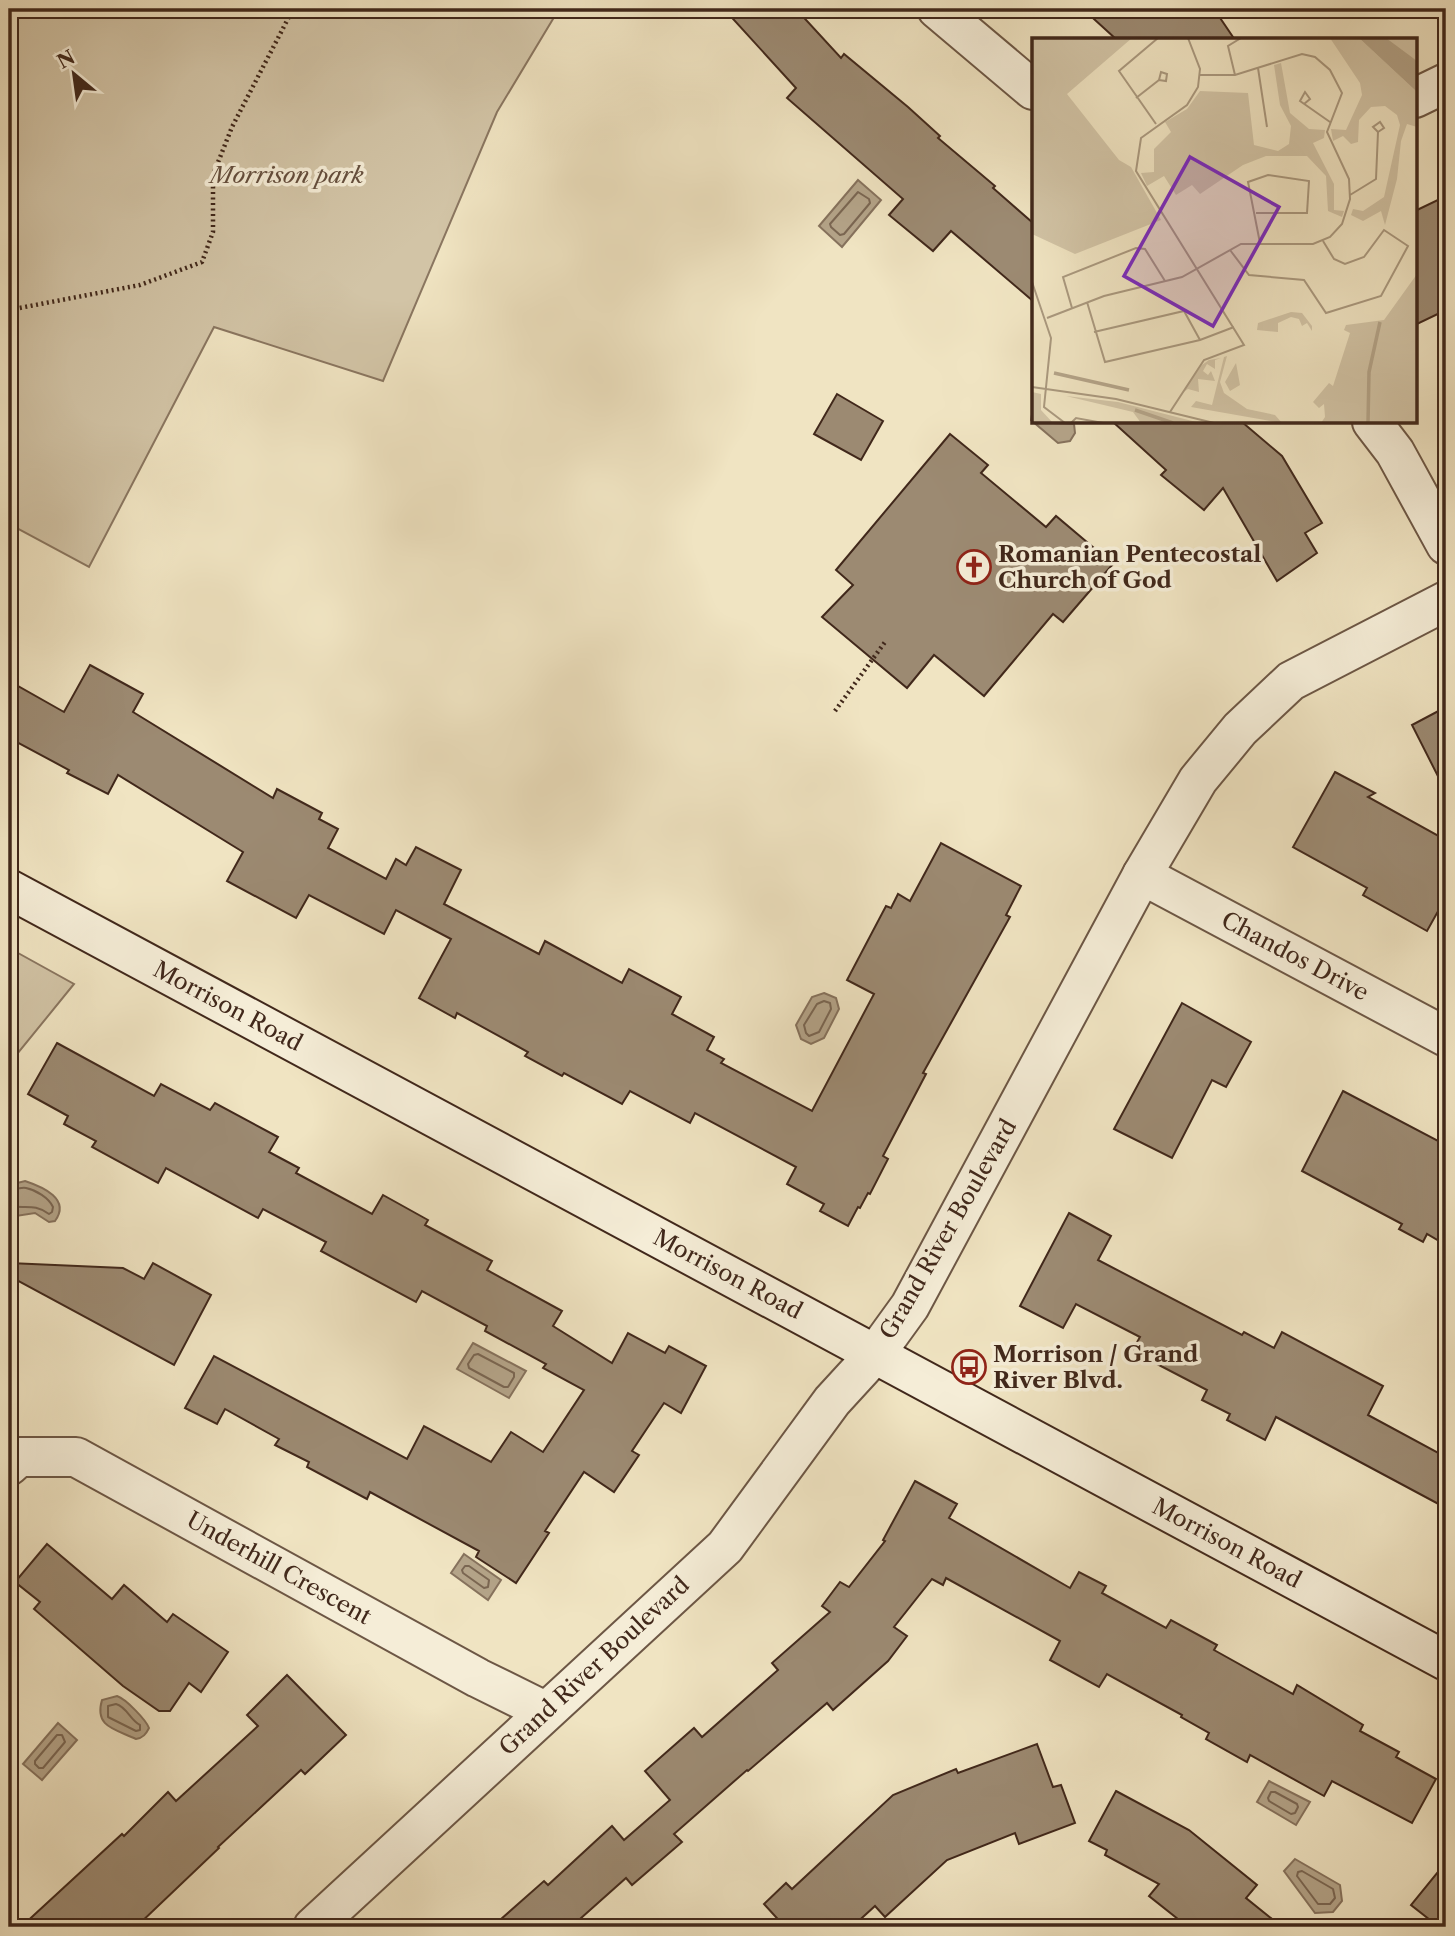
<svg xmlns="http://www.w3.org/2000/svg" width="1455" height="1936" font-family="'Libre Caslon Text',serif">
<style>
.green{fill:#d2c4a6;stroke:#8a7660;stroke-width:2}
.water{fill:#b4a489;stroke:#86725d;stroke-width:2}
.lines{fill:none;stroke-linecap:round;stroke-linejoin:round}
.shore{stroke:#7a6652;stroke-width:2}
.building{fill:#9c8a72;stroke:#41281b;stroke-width:2}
.street-casing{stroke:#6d5745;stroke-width:42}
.secondary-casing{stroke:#41281b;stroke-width:42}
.path{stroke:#41281b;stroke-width:4.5;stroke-dasharray:2 3.5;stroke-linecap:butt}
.street{stroke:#f5edd7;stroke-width:38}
.secondary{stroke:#f5edd7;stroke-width:38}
.labels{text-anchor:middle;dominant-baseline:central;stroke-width:7;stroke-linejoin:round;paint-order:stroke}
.park-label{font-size:23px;font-style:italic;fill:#654f3e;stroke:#f5edd7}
.poi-label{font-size:23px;font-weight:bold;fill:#41281b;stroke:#f5edd7;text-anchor:start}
.street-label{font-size:23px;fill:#41281b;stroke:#f5edd7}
.inset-river{fill:none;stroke:#b4a489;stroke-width:3.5}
.inset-road{fill:none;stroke:#aa997f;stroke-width:2}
.view{fill:#7b2cbf;fill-opacity:0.15;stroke:#7b2cbf;stroke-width:3.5}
.inset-edge{fill:none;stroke:#41281b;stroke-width:3.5}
</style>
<rect width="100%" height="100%" fill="#f0e4c2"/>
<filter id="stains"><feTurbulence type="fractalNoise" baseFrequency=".00286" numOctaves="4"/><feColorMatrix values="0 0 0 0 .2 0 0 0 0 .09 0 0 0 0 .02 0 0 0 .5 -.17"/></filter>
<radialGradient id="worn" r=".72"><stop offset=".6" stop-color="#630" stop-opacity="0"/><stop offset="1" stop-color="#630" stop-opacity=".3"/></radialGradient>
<g class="green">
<polygon points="9,9 559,9 497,112 383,381 214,327 89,567 9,524"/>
<polygon points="9,948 74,984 9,1064"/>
</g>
<g class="water">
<polygon points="858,180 881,200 842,247 819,226"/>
<polygon points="1033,409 1033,422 1074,424 1075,433 1070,441 1058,443 1031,420"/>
<polygon points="824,993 836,998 839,1009 824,1038 811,1044 801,1039 796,1025 812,997"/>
<path d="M25,1181C43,1187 71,1199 55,1221L49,1222L35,1213L16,1216L9,1211V1185Z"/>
<polygon points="473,1343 526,1371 509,1398 457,1369"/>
<polygon points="464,1554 501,1580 488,1600 451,1573"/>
<path d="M117,1696C126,1699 146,1720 149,1728C146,1734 143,1738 136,1739C115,1729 94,1727 102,1700Z"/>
<polygon points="58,1723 77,1740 42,1780 23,1764"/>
<polygon points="1269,1781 1310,1802 1296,1825 1257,1802"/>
<polygon points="1295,1859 1340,1885 1342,1901 1333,1912 1315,1913 1284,1871"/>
</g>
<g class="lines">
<g class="shore">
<polygon points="858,192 869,199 870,203 844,234 840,235 831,227 830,224"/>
<polygon points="824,1001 830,1003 831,1009 819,1032 809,1036 806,1033 804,1025 817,1004"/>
<path d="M9,1191C14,1190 20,1187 26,1188C36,1190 49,1198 53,1207L52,1212L49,1214C34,1203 26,1209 9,1206"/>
<polygon points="478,1354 514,1373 514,1377 508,1387 504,1387 469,1368 468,1364 474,1355"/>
<polygon points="465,1566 469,1566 489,1580 488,1587 484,1588 463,1573 462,1570"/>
<path d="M116,1704C127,1707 130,1720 140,1725V1730L136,1731L108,1717V1706Z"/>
<polygon points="57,1735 62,1735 65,1742 43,1768 39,1768 35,1764 35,1761"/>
<polygon points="1271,1792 1275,1792 1297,1804 1298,1807 1295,1813 1291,1814 1269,1801 1268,1798"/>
<polygon points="1302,1871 1333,1889 1335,1898 1330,1904 1318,1904 1297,1876 1298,1872"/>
</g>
</g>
<g class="building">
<polygon points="724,9 796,9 841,58 844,54 908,107 940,136 938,138 995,186 993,188 1033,223 1033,301 951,231 933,251 889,215 903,199 787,98 796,88"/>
<polygon points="1083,9 1214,9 1235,40 1117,40"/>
<polygon points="1446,196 1446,310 1415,325 1415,211"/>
<polygon points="837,394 883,421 861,460 814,434"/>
<polygon points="1113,422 1242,422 1282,456 1322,523 1305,533 1317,553 1277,581 1223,488 1204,510 1161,475 1166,470"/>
<polygon points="950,434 988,465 981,473 1046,527 1056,516 1113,564 1063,622 1053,614 984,696 934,655 907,688 822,617 853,585 836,570"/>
<polygon points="90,665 143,694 133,712 273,798 277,789 322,813 319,819 338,829 328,848 386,879 396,859 406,865 416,847 461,870 444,904 539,954 545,941 622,983 629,969 681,997 672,1014 714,1037 707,1050 724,1059 721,1063 812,1111 874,994 847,980 886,906 891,908 898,894 910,901 941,843 1021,886 1006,915 1010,917 923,1073 926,1074 883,1156 888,1159 870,1194 868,1193 860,1208 858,1207 848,1226 820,1211 824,1204 787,1184 796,1167 695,1113 690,1123 630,1091 622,1104 564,1073 562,1076 525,1056 528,1052 457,1013 455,1018 419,998 451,939 396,910 384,934 309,895 296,918 227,881 243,852 118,775 108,794 67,773 69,770 9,738 9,681 64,712"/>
<polygon points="1446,707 1446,792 1412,725"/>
<polygon points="1335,772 1375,793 1368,797 1446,840 1446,897 1427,931 1363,895 1367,888 1293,847"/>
<polygon points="1182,1003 1251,1042 1226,1087 1212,1080 1172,1158 1114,1129"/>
<polygon points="57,1043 154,1096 161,1084 210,1110 215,1103 278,1137 269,1152 299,1168 296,1173 372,1214 383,1195 428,1220 425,1225 492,1261 487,1270 562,1311 553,1326 612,1363 628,1333 665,1353 669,1346 706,1366 681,1413 664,1403 632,1451 639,1455 614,1492 584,1472 545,1531 549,1533 516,1583 476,1557 479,1551 370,1492 367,1499 307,1467 309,1462 275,1445 279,1439 225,1409 217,1424 185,1408 214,1356 407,1459 424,1426 491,1462 511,1432 543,1452 584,1390 543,1368 546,1364 485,1331 487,1326 422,1291 416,1302 321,1251 326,1242 263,1209 258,1218 166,1168 158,1183 92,1147 96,1141 64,1124 68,1116 28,1094"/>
<polygon points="1343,1091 1446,1145 1446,1245 1427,1234 1423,1242 1399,1229 1402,1224 1302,1171"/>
<polygon points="1069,1213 1111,1236 1098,1260 1242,1335 1244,1332 1274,1348 1282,1332 1383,1386 1368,1415 1446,1457 1446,1508 1276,1417 1265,1440 1227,1420 1230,1414 1202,1400 1207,1390 1132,1351 1140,1337 1076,1304 1063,1328 1020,1306"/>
<polygon points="9,1263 123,1268 144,1279 153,1263 211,1295 174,1365 9,1276"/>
<polygon points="915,1481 957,1504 949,1518 1070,1588 1079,1572 1106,1586 1102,1593 1166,1628 1171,1620 1217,1645 1214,1650 1293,1694 1297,1685 1363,1725 1360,1731 1399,1752 1396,1757 1436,1779 1412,1823 1332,1781 1324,1796 1250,1755 1247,1762 1206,1739 1209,1733 1181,1717 1182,1715 1107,1674 1099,1687 1050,1660 1060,1641 946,1578 943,1585 932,1579 894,1627 907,1636 888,1661 833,1710 827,1703 748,1771 747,1770 674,1834 682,1842 632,1885 626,1878 571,1927 492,1927 544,1881 548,1885 612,1826 624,1840 670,1800 645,1771 694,1728 702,1737 778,1670 772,1663 830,1612 822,1606 840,1582 849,1587 885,1541 883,1540"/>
<polygon points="47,1544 112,1599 124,1585 167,1622 173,1614 228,1652 201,1692 189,1683 170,1711 159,1711 123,1686 34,1609 40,1602 15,1582"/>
<polygon points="287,1675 346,1735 305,1774 301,1770 218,1847 219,1848 136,1927 21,1927 122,1834 124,1836 168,1792 176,1801 258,1726 247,1715"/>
<polygon points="1037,1744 1053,1787 1061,1785 1075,1823 1019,1844 1015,1833 947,1860 885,1917 875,1906 852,1927 785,1927 764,1904 786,1883 792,1889 893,1795 956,1769 958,1773"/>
<polygon points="1116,1791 1189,1830 1257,1885 1246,1898 1282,1927 1188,1927 1149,1896 1159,1884 1105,1855 1107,1850 1089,1841"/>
<polygon points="1446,1862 1446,1927 1439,1927 1411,1905"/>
</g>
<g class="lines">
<g class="street-casing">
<g id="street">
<polyline points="937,9 1033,90"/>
<polyline points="1415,98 1446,83"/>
<polyline points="1372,422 1395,452 1446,545"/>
<polyline points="1142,875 1446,1037"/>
<polyline points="9,1466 19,1457 76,1457 478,1678 545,1711"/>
<polyline points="313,1927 725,1547 832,1401 876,1353 910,1306 1142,875 1198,780 1240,729 1291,681 1446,601"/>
</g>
</g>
<g class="secondary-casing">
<polyline id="secondary" points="9,889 1446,1661"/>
</g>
<g class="path">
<polyline points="9,310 140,285 202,262 213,232 213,175 232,127 293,9"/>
<polyline points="835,711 885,642"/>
</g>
<use href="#street" class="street"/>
<use href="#secondary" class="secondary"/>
</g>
<defs>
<g id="church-ring" transform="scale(1.75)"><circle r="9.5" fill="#f5edd7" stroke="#8f2418" stroke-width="1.5"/><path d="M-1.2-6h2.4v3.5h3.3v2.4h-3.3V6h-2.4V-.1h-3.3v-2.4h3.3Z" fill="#8f2418"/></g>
<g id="bus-ring" transform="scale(1.75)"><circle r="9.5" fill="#f5edd7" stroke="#8f2418" stroke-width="1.5"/><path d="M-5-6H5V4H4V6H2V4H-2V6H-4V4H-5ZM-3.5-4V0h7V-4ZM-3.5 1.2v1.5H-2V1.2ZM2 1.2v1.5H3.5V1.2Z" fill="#8f2418"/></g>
</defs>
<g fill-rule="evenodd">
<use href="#church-ring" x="974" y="567"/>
<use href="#bus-ring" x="969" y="1367"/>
</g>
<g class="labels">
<g class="park-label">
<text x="287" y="175">Morrison park</text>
</g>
<g class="poi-label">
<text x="998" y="554">Romanian Pentecostal<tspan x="998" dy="26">Church of God</tspan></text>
<text x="993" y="1354">Morrison / Grand<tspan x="993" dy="26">River Blvd.</tspan></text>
</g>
<g class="street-label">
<text transform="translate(1295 956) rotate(28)">Chandos Drive</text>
<text transform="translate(228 1006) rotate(28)">Morrison Road</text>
<text transform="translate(948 1229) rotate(-60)">Grand River Boulevard</text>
<text transform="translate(728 1274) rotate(28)">Morrison Road</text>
<text transform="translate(1227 1543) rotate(28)">Morrison Road</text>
<text transform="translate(279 1568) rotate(29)">Underhill Crescent</text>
<text transform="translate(594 1666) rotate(-43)">Grand River Boulevard</text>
</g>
</g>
<g transform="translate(1032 38)">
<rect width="385" height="385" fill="#f0e4c2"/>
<path d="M0,0H100L35,56L87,122L99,129L129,182L43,216L0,196ZM298,0H327L385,54V89L375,86L369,103L365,141L353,187L349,173L331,183L319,177L321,171L331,173L352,159L368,87L365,77L353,68L339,69L327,82L326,104L319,106L311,98L301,103L299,91L314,92L330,57L328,45ZM354,0H385V23L366,12ZM249,25L258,75L277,91L293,92L292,100L281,105L302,146V172L312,173L310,179L296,173L294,138L275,118H234L211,127L168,156L160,147L144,157L132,138L115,148L109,135L122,134V111L139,94L133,84L155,71L168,53L216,55L222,107L246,113L257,106L259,88L248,67L242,27ZM385,236V385H289L293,379L292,366L287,370L281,364L297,345L301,348L318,295L312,292L314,287L352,282ZM259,274L270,275L280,288V293L275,285L270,288L267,281L259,279L246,285V294L225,292L226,285ZM195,318L188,344L192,355L215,371L243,377L250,385L159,369L164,363L180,367L192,319ZM189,320L183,322V331L175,326L171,333L176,337L179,333L183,343L166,341L167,354L156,351L150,355L170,327L177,322ZM204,325L208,347L198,353L193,344ZM0,354L9,356V372L21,385H0ZM34,358L86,364L168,385H109L101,374Z" fill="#d2c4a6"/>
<path d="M327,0H354L385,23V54Z" fill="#b4a489"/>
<path class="inset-river" d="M22,335L97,352M103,372L141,385M336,385L337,334L348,284"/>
<path class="inset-road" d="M226,30L235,89M203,37L196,8L209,0M104,60L127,42L134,43L135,36L129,34L127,42M272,66L278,61L273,54L268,63L298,84M124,86L87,33L126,0M318,157L344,141L346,94L341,89L348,84L352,90L346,94M224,175H275L277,143L236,137L216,144L228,205M198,212L217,237L272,242L294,275L349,258L376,208L352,192L332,219L313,226L302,221L291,203M0,244L19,300L12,369L33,385M55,264L73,324L168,302L202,289M40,270L31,239L104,210L113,211L133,243M15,280L72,258L150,239L209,206H281L298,199L310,186L318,161L317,141L295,94L310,55L298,32L283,19L270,16L203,37H168M62,294L152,273L168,302M0,349L84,361L182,385M138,374L172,322L212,307L104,133L109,100L155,67L166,49L168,31L156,0M39,385L44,380L71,385"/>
<path class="view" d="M158,119L247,169L181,288L92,238Z"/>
<rect width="385" height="385" class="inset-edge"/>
</g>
<rect width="1455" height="1936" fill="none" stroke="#f0e4c2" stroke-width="35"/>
<rect x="10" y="10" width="1434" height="1915" fill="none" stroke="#41281b" stroke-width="3.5"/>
<rect x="18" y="18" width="1420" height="1901" fill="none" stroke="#41281b" stroke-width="2"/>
<g transform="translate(74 74) rotate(331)" stroke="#f5edd7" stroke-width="5" paint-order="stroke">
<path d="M0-5L12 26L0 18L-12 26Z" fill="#41281b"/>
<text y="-10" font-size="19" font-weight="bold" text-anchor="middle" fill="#41281b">N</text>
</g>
<rect width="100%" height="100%" filter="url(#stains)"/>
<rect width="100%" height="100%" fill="url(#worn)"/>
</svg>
